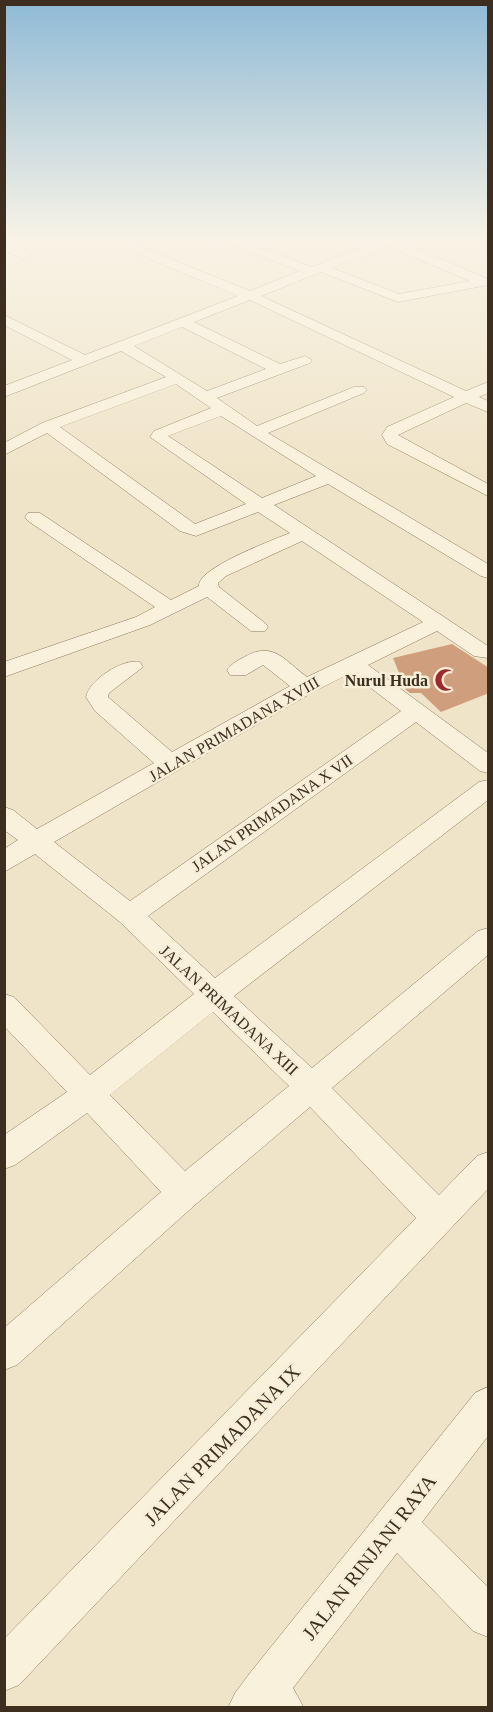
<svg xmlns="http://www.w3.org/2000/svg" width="493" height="1712" font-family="'Times New Roman',serif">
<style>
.building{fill:#cf9f7d}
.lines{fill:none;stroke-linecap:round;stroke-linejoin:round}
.minor-casing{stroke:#8d765c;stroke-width:1}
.minor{fill:#faf1dc;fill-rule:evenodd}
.labels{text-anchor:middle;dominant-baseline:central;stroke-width:5;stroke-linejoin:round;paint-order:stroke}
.poi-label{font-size:16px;font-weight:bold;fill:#3d2e20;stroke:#f7eed8;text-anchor:end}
.street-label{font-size:16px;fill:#3d2e20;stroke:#f7eed8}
.near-street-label{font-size:20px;fill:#3d2e20;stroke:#f7eed8}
</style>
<rect width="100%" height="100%" fill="#f0e4c8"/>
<polygon class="building" points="452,644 489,668 489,693 441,712 421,693 410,693 406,690 393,658"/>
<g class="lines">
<g class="minor-casing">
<g id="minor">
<path d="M95,236H113L250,291L300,271L209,236H227L312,267L358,249L325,236H344L369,245L390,236H408L399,241L488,279V285L398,302L321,272L261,296L466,391L488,382V393L479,397L488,401V412L466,403L398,435L488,484V496L387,444L382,435L387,427L454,397L250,300L194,322L280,364L305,356L312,360L310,363L217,398L257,426L354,387H364L367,390L364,393L268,433L488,564V578L481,576L328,484L274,505L488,646V658L474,656L437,631L368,665L488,753V773L480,771L416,722L148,916L215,978L479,782L488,780V800L234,996L312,1068L478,931L488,928V955L332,1088L439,1195L477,1156L488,1152V1189L19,1685L4,1691V1639L416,1218L310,1107L196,1204L17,1365L4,1370V1328L161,1192L87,1113L15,1165L4,1169V1135L67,1092L4,1026V994L14,997L90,1075L194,994L120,922L35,854L4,872V849L18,840L4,830V807L13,810L37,829L154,763L95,711L86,697C89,680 123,658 140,662L143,667L109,693L108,697L172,752L290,686L263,665L246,675H230L227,670C232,663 239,660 246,656C274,641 285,661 307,677L423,622L302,541L226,576L218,583L219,587L265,623L268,627L265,631H251L207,597L150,625L4,677V662L136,617L155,607L28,521L25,517L28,513H40L171,600L199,586C197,568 273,540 290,533L258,512L196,536L180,531L47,433L4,455V443L42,423L166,377L121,351L4,397V386L72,360L4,325V315L85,355L238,296ZM388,246L470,281L399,294L332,268ZM182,327L266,369L207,391L134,346ZM176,384L211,408L154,431L150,437L246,504L195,524L60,427ZM221,416L316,476L262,498L168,436ZM351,673L401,711L130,901L54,842L313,692ZM213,1012L289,1086L185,1171L110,1095Z"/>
<polygon points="476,236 488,236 488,243"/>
<polygon points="4,242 29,252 31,255 25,259 4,251"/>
<polygon points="488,1387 488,1436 422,1522 488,1587 488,1637 473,1631 397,1553 293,1688 304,1708 228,1708 235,1693 250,1673 475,1393"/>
</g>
</g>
<use href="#minor" class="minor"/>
</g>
<linearGradient id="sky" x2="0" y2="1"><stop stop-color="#8fbad6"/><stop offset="0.5" stop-color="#f8f3e6"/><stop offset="1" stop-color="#f8f3e6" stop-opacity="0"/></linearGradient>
<rect width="493" height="476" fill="url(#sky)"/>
<defs>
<g id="mosque-bare" transform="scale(1.8)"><path d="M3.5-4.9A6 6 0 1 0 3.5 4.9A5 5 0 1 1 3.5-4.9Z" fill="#9e2a2b" stroke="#f7eed8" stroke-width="2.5" paint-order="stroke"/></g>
</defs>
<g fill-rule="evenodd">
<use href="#mosque-bare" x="446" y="680"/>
</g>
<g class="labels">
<g class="poi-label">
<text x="428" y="680">Nurul Huda</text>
</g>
<g class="street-label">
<text transform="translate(234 729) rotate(-30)">JALAN PRIMADANA XVIII</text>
<text transform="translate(272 813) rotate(-35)">JALAN PRIMADANA X VII</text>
<text transform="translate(229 1010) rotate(43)">JALAN PRIMADANA XIII</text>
</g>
<g class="near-street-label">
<text transform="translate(222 1445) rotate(-46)">JALAN PRIMADANA IX</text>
<text transform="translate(369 1557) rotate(-52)">JALAN RINJANI RAYA</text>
</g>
</g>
<rect width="493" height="1712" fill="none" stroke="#3d2e20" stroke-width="12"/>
</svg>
